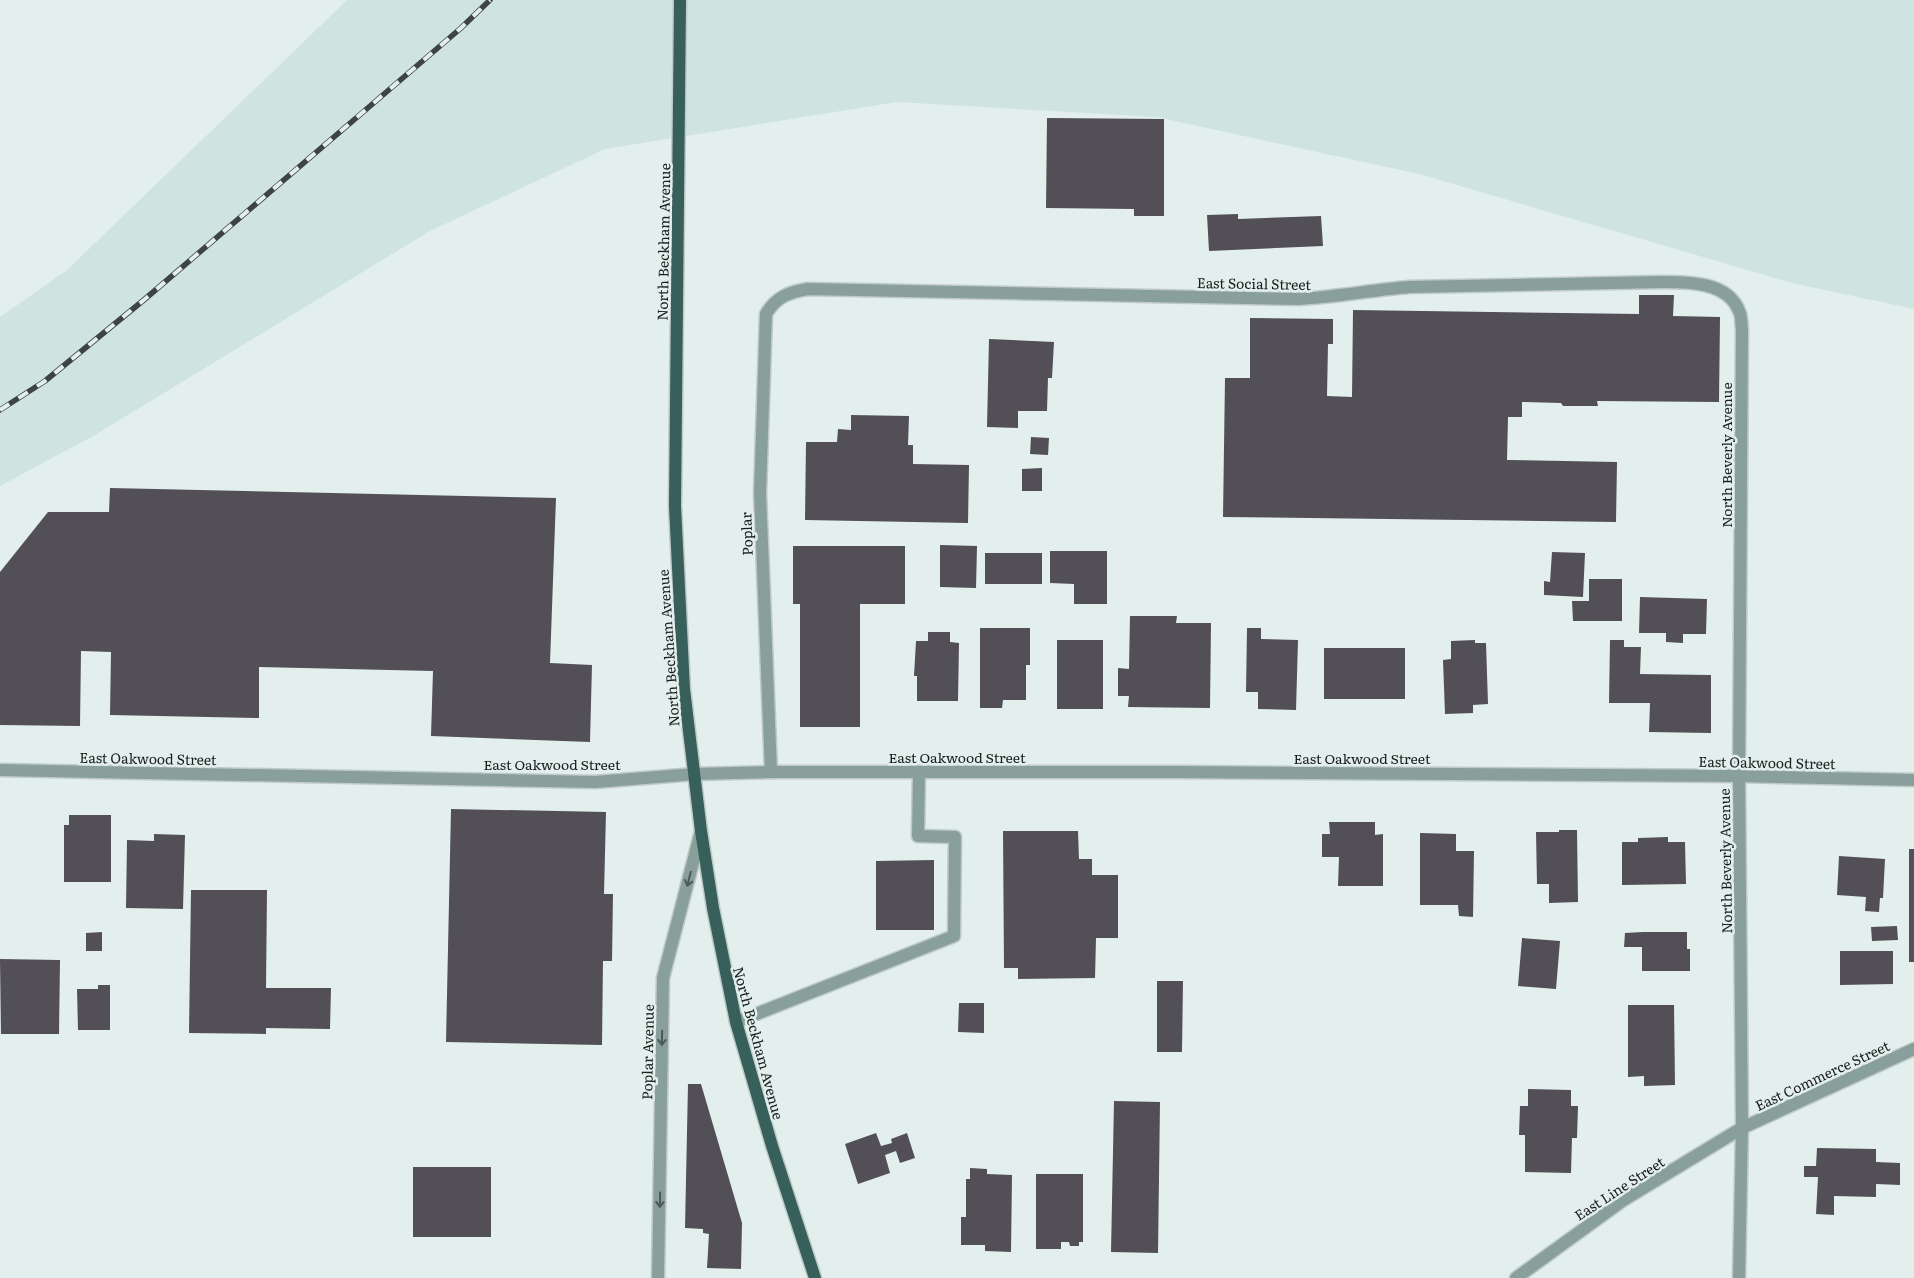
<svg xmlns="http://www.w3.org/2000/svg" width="1914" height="1278" font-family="Literata,serif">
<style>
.built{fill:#cfe4e1}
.building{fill:#534f56}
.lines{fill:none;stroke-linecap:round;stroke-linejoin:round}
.minor-casing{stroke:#bfcac8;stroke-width:15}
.major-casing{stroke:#bfcac8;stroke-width:15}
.minor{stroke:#899f9c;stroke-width:12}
.major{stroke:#37605b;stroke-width:12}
.rail-casing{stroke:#3e4443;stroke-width:5.5}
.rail{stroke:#e3efed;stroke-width:4;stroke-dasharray:11;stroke-linecap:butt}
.oneway{stroke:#4c5957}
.labels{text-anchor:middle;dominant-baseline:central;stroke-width:5;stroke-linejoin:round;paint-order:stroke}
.street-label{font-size:14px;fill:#1a1f1e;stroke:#e3efed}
</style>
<rect width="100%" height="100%" fill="#e3efed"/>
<polygon class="built" points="347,0 1914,0 1914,309 1792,283 1419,174 1156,117 897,102 605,149 430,231 95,435 0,486 0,317 67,270"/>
<g class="building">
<polygon points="1047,118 1164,119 1164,216 1134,216 1134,209 1046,208"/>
<polygon points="1238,214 1238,219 1321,216 1323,246 1209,251 1207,215"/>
<polygon points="1639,295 1674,295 1673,316 1720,317 1719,402 1597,401 1598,406 1563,406 1561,403 1522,402 1522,417 1508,417 1507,460 1617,462 1616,522 1223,517 1225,378 1250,378 1250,318 1333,319 1333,344 1328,344 1327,396 1352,397 1353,310 1639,314"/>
<polygon points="989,339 1054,342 1052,378 1048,378 1047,411 1018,411 1018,428 987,427"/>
<polygon points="851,415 909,416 908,445 913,445 913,464 969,465 968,523 805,520 806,442 837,442 838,429 851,430"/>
<polygon points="1031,437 1049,438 1048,455 1030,454"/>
<polygon points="1042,468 1042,491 1022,491 1022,469"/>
<polygon points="110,488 556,498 550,663 592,665 590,742 431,736 433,671 259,667 259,718 110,715 111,652 81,651 80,726 0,725 0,572 48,512 109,512"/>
<polygon points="940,545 977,546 976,588 940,587"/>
<polygon points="793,546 905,546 905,604 860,604 860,727 800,727 800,604 793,604"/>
<polygon points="1050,551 1107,551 1107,604 1074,604 1074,584 1050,583"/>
<polygon points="1552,552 1585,553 1583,597 1544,595 1544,581 1550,582"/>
<rect x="985" y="553" width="57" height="31"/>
<polygon points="1589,579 1622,579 1622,621 1573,621 1572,601 1589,601"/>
<polygon points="1640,597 1707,599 1706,634 1683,634 1683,643 1666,642 1666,633 1639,633"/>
<polygon points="1130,616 1177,616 1176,623 1211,623 1210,708 1128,707 1129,696 1118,696 1118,668 1129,669"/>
<polygon points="980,628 1030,628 1030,665 1026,665 1026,700 1003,700 1002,708 980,708"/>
<polygon points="1247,628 1261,628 1261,639 1298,640 1296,710 1258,709 1258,692 1246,692"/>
<polygon points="928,632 950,632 950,642 959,643 958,701 917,701 917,676 914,676 916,641 928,641"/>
<rect x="1057" y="640" width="46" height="69"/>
<polygon points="1475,640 1475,643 1486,643 1488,704 1473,705 1473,713 1445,714 1443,660 1451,659 1451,641"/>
<polygon points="1610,640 1624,640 1624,647 1641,647 1640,674 1711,675 1711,733 1649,732 1650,703 1609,703"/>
<rect x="1324" y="648" width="81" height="51"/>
<polygon points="451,809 606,812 604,894 613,894 612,961 603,961 602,1045 446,1042"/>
<polygon points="69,815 111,815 111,882 64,882 64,825 69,825"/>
<polygon points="1329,822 1375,822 1375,835 1383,834 1383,886 1338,886 1339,857 1322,857 1322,834 1330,834"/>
<polygon points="1559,830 1577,830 1578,902 1549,903 1549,884 1537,884 1536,832 1559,832"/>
<polygon points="1003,831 1078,831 1079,859 1092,859 1092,875 1118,875 1118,938 1096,938 1095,978 1018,979 1018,968 1004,968"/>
<polygon points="1420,833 1456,834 1456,851 1474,851 1473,917 1459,916 1458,905 1420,905"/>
<polygon points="154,834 185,835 183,909 126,908 127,840 154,841"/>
<polygon points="1668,837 1668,842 1685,842 1686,884 1622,885 1622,842 1638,842 1638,838"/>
<rect x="1909" y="849" width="5" height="113"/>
<polygon points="1839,856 1885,859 1883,898 1880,898 1879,912 1865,911 1866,897 1837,895"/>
<polygon points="934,860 934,930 876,930 876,861"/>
<polygon points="191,890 267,890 266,988 331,988 330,1029 266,1028 266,1034 189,1033"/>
<polygon points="1897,926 1898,940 1872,941 1871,927"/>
<polygon points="102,932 102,951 86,951 86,933"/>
<polygon points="1643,932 1687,932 1687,949 1690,949 1690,971 1642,971 1642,947 1624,947 1625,933"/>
<polygon points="1522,938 1560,941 1556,989 1518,986"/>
<polygon points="1840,951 1893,951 1893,984 1840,985"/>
<polygon points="0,959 60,960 59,1034 1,1034"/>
<polygon points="1157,981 1183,981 1182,1052 1157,1052"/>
<polygon points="98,985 110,985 110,1030 78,1030 77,989 98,989"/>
<polygon points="959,1003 984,1003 984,1033 958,1032"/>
<polygon points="1628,1005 1674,1005 1675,1085 1644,1086 1644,1076 1628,1077"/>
<polygon points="688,1084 701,1084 742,1223 741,1269 707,1268 709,1234 703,1233 703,1229 685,1228"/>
<polygon points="1528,1089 1571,1090 1571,1106 1578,1106 1577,1138 1572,1138 1571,1173 1525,1172 1525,1135 1519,1135 1520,1106 1528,1106"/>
<polygon points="1114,1101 1160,1102 1158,1253 1111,1252"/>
<polygon points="876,1133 881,1146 892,1143 891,1139 907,1133 915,1158 900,1163 896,1151 885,1155 890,1173 858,1184 845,1144"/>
<polygon points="1817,1148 1876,1149 1876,1162 1900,1163 1900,1185 1876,1184 1876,1197 1834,1196 1834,1215 1816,1214 1818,1177 1804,1177 1804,1166 1816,1166"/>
<rect x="413" y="1167" width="78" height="70"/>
<polygon points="970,1168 987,1169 987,1174 1012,1175 1011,1252 985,1251 985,1245 961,1245 961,1217 966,1217 966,1179 970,1179"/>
<polygon points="1036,1174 1083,1174 1083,1242 1079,1242 1079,1246 1070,1246 1069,1242 1061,1242 1061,1249 1036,1249"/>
</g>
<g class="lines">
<g class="minor-casing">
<g id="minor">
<polyline points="0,770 595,782 695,774 771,772 1178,772 1739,776 1914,780"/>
<path d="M771,772L760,493L766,314C776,297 789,292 808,289L1299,299C1336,297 1372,290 1409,287L1663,282C1689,282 1728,282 1739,311C1742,316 1741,324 1742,330L1739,776L1742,1128L1739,1278"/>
<polyline points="736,1022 954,936 955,837 918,836 919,772"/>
<polyline points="658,1278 663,978 701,831"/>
<polyline points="1516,1278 1625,1199 1742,1128 1914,1049"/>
</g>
</g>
<g class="major-casing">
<polyline id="major" points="680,0 675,506 684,689 701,831 713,908 736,1022 772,1146 815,1278"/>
</g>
<use href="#minor" class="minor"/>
<use href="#major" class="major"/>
<g class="rail-casing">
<polyline id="rail" points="0,410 45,381 145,299 461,28 490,0"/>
</g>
<use href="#rail" class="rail"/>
</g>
<defs><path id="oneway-shaft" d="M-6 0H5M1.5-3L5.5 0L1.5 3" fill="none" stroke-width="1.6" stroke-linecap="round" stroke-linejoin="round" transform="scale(1.25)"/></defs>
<g class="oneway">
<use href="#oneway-shaft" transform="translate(689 879) rotate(104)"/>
<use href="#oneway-shaft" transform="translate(662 1038) rotate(91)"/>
<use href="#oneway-shaft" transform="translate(660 1200) rotate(91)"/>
</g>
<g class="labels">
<g class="street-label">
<text transform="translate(663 242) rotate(-89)">North Beckham Avenue</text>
<text transform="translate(1254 283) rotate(1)">East Social Street</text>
<text transform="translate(1726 455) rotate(-90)">North Beverly Avenue</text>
<text transform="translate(746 534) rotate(-92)">Poplar</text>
<text transform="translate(668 648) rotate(-94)">North Beckham Avenue</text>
<text x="957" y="757">East Oakwood Street</text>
<text transform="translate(148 758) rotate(1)">East Oakwood Street</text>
<text x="1362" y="758">East Oakwood Street</text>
<text transform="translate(1767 762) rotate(1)">East Oakwood Street</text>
<text x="552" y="764">East Oakwood Street</text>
<text transform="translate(1725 861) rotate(-91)">North Beverly Avenue</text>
<text transform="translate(759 1043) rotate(75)">North Beckham Avenue</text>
<text transform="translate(647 1052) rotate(-89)">Poplar Avenue</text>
<text transform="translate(1822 1075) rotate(-25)">East Commerce Street</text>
<text transform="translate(1619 1188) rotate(-33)">East Line Street</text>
</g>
</g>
</svg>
